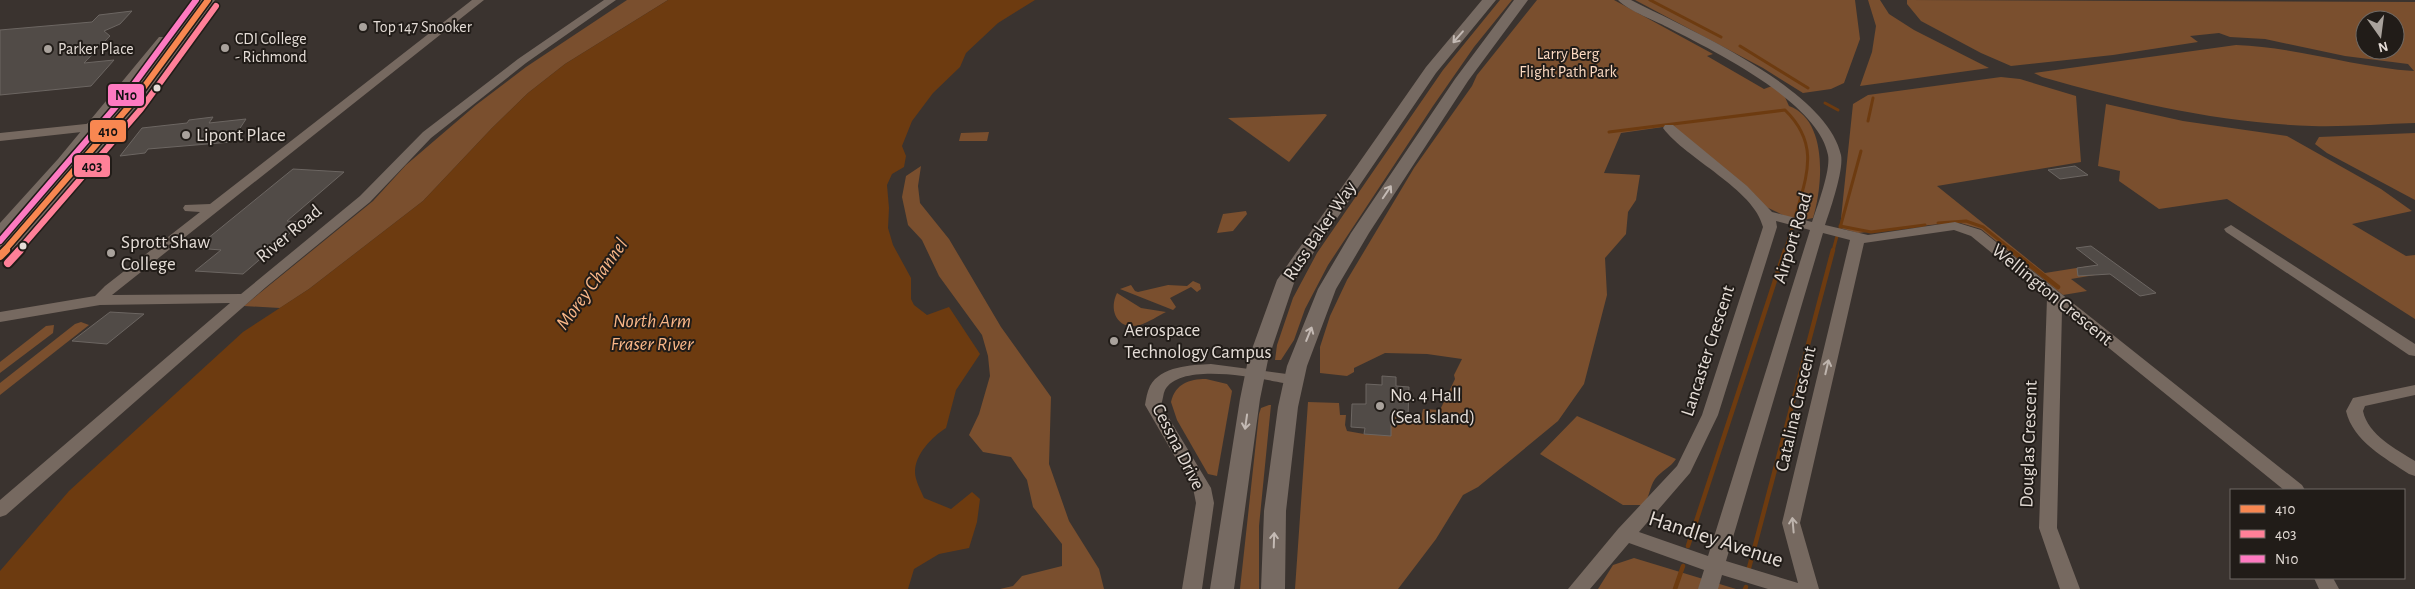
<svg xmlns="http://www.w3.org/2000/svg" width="2415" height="589" font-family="'Alegreya Sans',sans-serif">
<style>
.green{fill:#7a4f2e;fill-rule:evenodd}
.water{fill:#6d3b10}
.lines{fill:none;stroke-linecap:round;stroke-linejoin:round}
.stream-far1{stroke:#6d3b10;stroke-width:3}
.stream{stroke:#6d3b10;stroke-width:4.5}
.building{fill:#514b47;stroke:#6c6662}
.minor{fill:#766960;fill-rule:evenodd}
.major{fill:#766a62;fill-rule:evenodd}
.bus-1-far1-casing{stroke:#211c18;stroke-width:9}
.bus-1-casing{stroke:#211c18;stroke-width:12}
.bus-2-far1-casing{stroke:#211c18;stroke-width:9}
.bus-2-casing{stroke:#211c18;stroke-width:12}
.bus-3-casing{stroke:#211c18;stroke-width:9}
.bus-1-far1{stroke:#f88751;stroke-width:6}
.bus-1{stroke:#f88751;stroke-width:8}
.bus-2-far1{stroke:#ff8098;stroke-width:6}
.bus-2{stroke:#ff8098;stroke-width:8}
.bus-3{stroke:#fe7ac1;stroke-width:6}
.oneway{stroke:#c4bab4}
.oneway2{stroke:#beb4ad}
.poi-dot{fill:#a9a29c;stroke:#211c18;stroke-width:2}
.bus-dot{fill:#e5ddd7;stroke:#211c18;stroke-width:2}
.labels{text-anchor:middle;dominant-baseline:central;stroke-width:4;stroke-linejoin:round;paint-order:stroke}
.far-poi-label{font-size:16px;fill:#e5ddd7;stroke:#211c18;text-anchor:start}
.far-park-label{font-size:16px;fill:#fddbc3;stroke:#211c18}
.poi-label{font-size:19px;fill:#e5ddd7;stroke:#211c18;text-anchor:start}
.street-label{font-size:19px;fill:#e5ddd7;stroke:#211c18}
.water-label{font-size:20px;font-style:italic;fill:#fab788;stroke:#211c18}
.near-street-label{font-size:22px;fill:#e5ddd7;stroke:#211c18}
.line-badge{stroke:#211c18;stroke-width:2}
.pale-badge-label{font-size:14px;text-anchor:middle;font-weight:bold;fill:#111}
</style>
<rect width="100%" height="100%" fill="#3a332f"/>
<g class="green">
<polygon points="627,0 668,0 565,64 528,93 492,128 423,201 309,289 280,308 244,306 373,201 406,165 476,105 526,67"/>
<polygon points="1500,0 1512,0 1474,47 1433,106 1328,265 1305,309 1294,340 1281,360 1275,360 1277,345 1293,298 1317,253 1443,70"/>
<path d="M1537,0H1614L1713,54L1707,56L1764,89L1772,86L1784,95L1789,106C1828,120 1823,186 1813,218L1803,220L1785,216L1764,206L1670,126L1621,133L1604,173L1640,175L1636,200L1628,212L1626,234L1605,258L1607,295L1584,384L1558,421L1478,487L1463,495L1436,539L1398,589H1295L1308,402L1339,403L1340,415H1346L1345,425L1347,431L1364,434L1391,415L1421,418L1423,409L1440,410L1455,379L1454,375L1462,359L1427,354L1385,353L1354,368V372L1347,376L1320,373V347L1330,316L1347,280L1414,168L1472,86L1477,75Z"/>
<polygon points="1635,0 1855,0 1860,39 1844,83 1831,89 1803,93 1763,68"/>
<polygon points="1868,0 1880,0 1889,14 1914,30 1989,68 1860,86 1872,52 1876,26"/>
<path d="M1907,0L2415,2V123C2381,124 2346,127 2312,126C2220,123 2130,102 2042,77L2034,73L2236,45C2296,47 2354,67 2414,71L2408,64L2345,56L2265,39L2230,37L2219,33L2190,36L2198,42L2113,55L2011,66L1981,53L1921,21L1907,4ZM2365,20H2395V50H2365Z"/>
<polygon points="2001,77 2020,79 2076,96 2081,162 1937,186 2045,273 2089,266 2095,275 2071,279 2087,291 2063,295 1981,229 1957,222 1858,233 1840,228 1853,104 1868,95"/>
<polygon points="2106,104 2183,121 2287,136 2381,189 2412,211 2352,224 2406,256 2415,255 2415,319 2227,199 2159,209 2119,181 2120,171 2098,166"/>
<polygon points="1327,115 1289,162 1228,118 1325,114"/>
<polygon points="989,132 987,141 959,141 961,133"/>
<polygon points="2415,133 2415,200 2327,153 2315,144 2319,137"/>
<polygon points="921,166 918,186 920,203 949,239 1001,327 1051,397 1049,464 1069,521 1099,569 1104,589 1000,589 1013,586 1022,576 1062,566 1062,544 1033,507 1027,480 1011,457 983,452 969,435 979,414 990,376 988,356 982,335 939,276 922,240 908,225 902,197 906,176"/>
<polygon points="1246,211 1247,214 1233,231 1217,233 1223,214"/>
<polygon points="1193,281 1200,284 1201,289 1197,292 1191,287 1170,298 1176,307 1173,310 1120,289 1131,285 1135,291 1138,292 1168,285 1187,286"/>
<path d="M1117,293L1141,308L1166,312C1158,316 1149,322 1140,325C1118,331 1108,311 1117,293Z"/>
<polygon points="81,322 89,325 0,395 0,383 75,324"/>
<polygon points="54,325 53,333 0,373 0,362 46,326"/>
<path d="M1206,379L1227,384L1232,391L1217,476L1208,474L1177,420L1171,402C1175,384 1189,379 1206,379Z"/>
<polygon points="1269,405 1271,405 1259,526 1259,589 1240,589 1259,414 1261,408"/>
<path d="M1577,416L1676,459C1671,467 1661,471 1655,479C1649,488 1650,497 1643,505H1623L1540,454Z"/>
<polygon points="1634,558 1736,589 1598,589 1613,565"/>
</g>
<path class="water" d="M668,0H1035L998,23L966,53L960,67L933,93L912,121L902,146L906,156L904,167L892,174L887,185L889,208L888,228L893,245L911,278V299L914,305L927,315L949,307L980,354L956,390L946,428C932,437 915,454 915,472C915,480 921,491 924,498L951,509L972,492L980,499L977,522L969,548L939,554L914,569L908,589H0V571L69,491L243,332L309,289L423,201L492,128L528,93L565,64Z"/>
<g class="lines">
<g class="stream-far1">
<polyline points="1650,0 1721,37"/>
<polyline points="1740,46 1808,88"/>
<polyline points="1825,103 1838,110"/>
<polyline points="1868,121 1873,98"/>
<path d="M1609,132L1785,110C1821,145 1806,177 1795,218"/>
<polyline points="1938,223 1966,221 1983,227 2013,251"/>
<polyline points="1840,226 1871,232 1925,225"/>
<polyline points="1840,228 1861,151"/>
<polyline points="1785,251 1793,225"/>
<polyline points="1833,251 1837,236"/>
</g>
<g class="stream">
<polyline points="2011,250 2058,287"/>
<polyline points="1688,546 1785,250"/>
<polyline points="1749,568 1833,250"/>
<polyline points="1675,589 1683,566"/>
<polyline points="1745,589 1746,587"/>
</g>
</g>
<g class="building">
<polygon points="132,11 120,24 104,31 110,36 84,63 114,60 91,86 0,95 0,30 92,22 99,15"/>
<polygon points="213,117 209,123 246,119 231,142 148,149 145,153 120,156 142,128 187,123 189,120"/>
<polygon points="2075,166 2088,175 2060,179 2048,170"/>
<polygon points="293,169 344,172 287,221 303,222 243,274 195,271 221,250 196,248"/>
<polygon points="2091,246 2156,293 2140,296 2110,274 2078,276 2077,268 2098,265 2076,248"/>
<polygon points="110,312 144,314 107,344 72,341"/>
<polygon points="1382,376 1396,377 1396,386 1409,387 1408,417 1391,415 1391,436 1364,434 1365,428 1351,427 1352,404 1366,404 1366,384 1382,385"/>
</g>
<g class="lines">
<g class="minor">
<polygon points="472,0 484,0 112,295 241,294 360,196 423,132 518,59 604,0 616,0 526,63 431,138 370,202 266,287 6,515 0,517 0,500 230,303 100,305 0,322 0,312 95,296 105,286 200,212 185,211 183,208 185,205 210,204"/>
<path d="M1618,0H1631C1688,29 1827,89 1841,155C1844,170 1830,210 1825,225L1868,235L1955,222L1981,230L2302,485L2305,490H2284L2062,310L2057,528L2080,589H2060L2039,528L2047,298L1971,236L1954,230L1864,243L1800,523L1819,589H1768L1722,575L1718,589H1698L1704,570L1629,543L1590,589H1568L1618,529L1677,466L1702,415L1763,227C1754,189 1686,159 1663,128L1665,125H1673L1747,186L1772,212L1812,222C1817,207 1831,170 1828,155C1819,103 1716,52 1671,29C1657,21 1628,11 1618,0ZM1776,221L1810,230L1708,556L1639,532L1690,473L1718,415L1777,227ZM1823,233L1850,240L1782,523L1798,583L1726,561Z"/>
<polygon points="114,121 120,125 118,128 0,141 0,133"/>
<polygon points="2231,225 2415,344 2415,356 2409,355 2226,232 2224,229"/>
<path d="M1211,364L1294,375L1300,376L1302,380L1300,384L1294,385C1267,380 1182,360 1165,390C1163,394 1163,400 1161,405L1211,488L1214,503L1202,589H1182L1196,503L1193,488L1145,405C1146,399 1147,392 1150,386C1161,366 1191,365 1211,364Z"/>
<path d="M2415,385V395L2365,406L2363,411C2368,435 2396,449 2415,461V476L2409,474C2385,458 2353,441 2346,411L2353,398Z"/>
<polygon points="2314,578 2333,578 2339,589 2319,589"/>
</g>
<g class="major">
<polygon points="201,0 215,0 138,105 6,260 0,261 0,245 8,235 0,239 0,223 58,159 159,37 169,37 171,40 169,43 74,160 128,99"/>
<polygon points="1482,0 1496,0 1436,73 1295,280 1268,360 1260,399 1234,589 1210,589 1240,399 1248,360 1277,280 1426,67"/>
<polygon points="1514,0 1528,0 1468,81 1369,233 1336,289 1307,366 1298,407 1286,511 1285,589 1261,589 1264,511 1278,407 1287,366 1318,289 1351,233 1455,79"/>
</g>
<g class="bus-1-far1-casing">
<polyline id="bus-1-far1" points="4,251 133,102 208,0"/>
</g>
<g class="bus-1-casing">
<polyline id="bus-1" points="0,256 6,250"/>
</g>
<g class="bus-2-far1-casing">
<polyline id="bus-2-far1" points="18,251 141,109 216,6"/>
</g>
<g class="bus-2-casing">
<polyline id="bus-2" points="8,263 20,250"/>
</g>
<g class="bus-3-casing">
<polyline id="bus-3" points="0,241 125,96 196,0"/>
</g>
<use href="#bus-1-far1" class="bus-1-far1"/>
<use href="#bus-1" class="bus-1"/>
<use href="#bus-2-far1" class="bus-2-far1"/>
<use href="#bus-2" class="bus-2"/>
<use href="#bus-3" class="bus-3"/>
</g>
<defs><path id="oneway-shaft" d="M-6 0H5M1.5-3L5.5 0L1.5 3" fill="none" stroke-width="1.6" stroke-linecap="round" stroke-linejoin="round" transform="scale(1.25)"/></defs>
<g class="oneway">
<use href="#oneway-shaft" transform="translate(1458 37) rotate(131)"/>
<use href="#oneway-shaft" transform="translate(1387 192) rotate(-56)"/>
<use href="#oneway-shaft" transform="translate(1309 334) rotate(-68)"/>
<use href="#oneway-shaft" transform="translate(1246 422) rotate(98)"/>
<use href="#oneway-shaft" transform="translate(1274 540) rotate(-88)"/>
</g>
<g class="oneway2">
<use href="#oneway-shaft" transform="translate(1827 367) rotate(-77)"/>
<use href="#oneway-shaft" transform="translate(1793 525) rotate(-95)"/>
</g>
<g class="poi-dot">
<circle cx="363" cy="27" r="5"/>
<circle cx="225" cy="48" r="5"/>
<circle cx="48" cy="49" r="5"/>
<circle cx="186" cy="135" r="5"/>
<circle cx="111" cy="253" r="5"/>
<circle cx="1114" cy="341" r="5"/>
<circle cx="1380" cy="406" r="5"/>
</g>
<g class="bus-dot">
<circle cx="157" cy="88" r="4.5"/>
<circle cx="23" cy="246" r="4.5"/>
</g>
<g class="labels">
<g class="far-poi-label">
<text x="373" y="27">Top 147 Snooker</text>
<text x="235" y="39">CDI College<tspan x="235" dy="18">- Richmond</tspan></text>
<text x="58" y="49">Parker Place</text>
</g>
<g class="far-park-label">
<text x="1568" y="54">Larry Berg<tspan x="1568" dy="18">Flight Path Park</tspan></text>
</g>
<g class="poi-label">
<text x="196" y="135">Lipont Place</text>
<text x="121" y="242">Sprott Shaw<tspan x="121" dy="22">College</tspan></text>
<text x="1124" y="330">Aerospace<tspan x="1124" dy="22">Technology Campus</tspan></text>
<text x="1390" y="395">No. 4 Hall<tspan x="1390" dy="22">(Sea Island)</tspan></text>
</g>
<g class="street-label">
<text transform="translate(1320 231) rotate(-56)">Russ Baker Way</text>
<text transform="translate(289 234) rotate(-40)">River Road</text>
<text transform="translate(1793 238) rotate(-73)">Airport Road</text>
<text transform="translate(2052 295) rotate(39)">Wellington Crescent</text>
<text transform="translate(1708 351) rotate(-72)">Lancaster Crescent</text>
<text transform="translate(1796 409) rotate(-77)">Catalina Crescent</text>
<text transform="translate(2029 444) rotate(-88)">Douglas Crescent</text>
<text transform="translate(1178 447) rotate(63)">Cessna Drive</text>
</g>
<g class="water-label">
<text transform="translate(592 284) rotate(-54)">Morey Channel</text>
<text x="652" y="321">North Arm<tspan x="652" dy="23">Fraser River</tspan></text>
</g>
<g class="near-street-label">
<text transform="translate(1716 539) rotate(18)">Handley Avenue</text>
</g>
</g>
<g class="line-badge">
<rect x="107" y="83" width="38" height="24" rx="5" fill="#fe7ac1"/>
<rect x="89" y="119" width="38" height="24" rx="5" fill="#f88751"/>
<rect x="73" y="154" width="38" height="24" rx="5" fill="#ff8098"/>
</g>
<g class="pale-badge-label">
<text x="126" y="100">N10</text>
<text x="108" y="136">410</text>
<text x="92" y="171">403</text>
</g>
<rect x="2230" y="489" width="175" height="90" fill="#211c18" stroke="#6f6964"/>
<rect x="2240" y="505" width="25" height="8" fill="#f88751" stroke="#6f6964"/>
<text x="2275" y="514" font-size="15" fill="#e5ddd7">410</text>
<rect x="2240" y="530" width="25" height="8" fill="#ff8098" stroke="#6f6964"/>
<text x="2275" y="539" font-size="15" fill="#e5ddd7">403</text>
<rect x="2240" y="555" width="25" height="8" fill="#fe7ac1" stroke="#6f6964"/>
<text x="2275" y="564" font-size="15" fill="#e5ddd7">N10</text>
<g transform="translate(2380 35) rotate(166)"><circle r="24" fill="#211c18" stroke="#6f6964"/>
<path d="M0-4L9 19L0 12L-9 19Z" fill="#a9a29c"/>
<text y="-8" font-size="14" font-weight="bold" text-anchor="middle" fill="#e5ddd7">N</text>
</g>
</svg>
